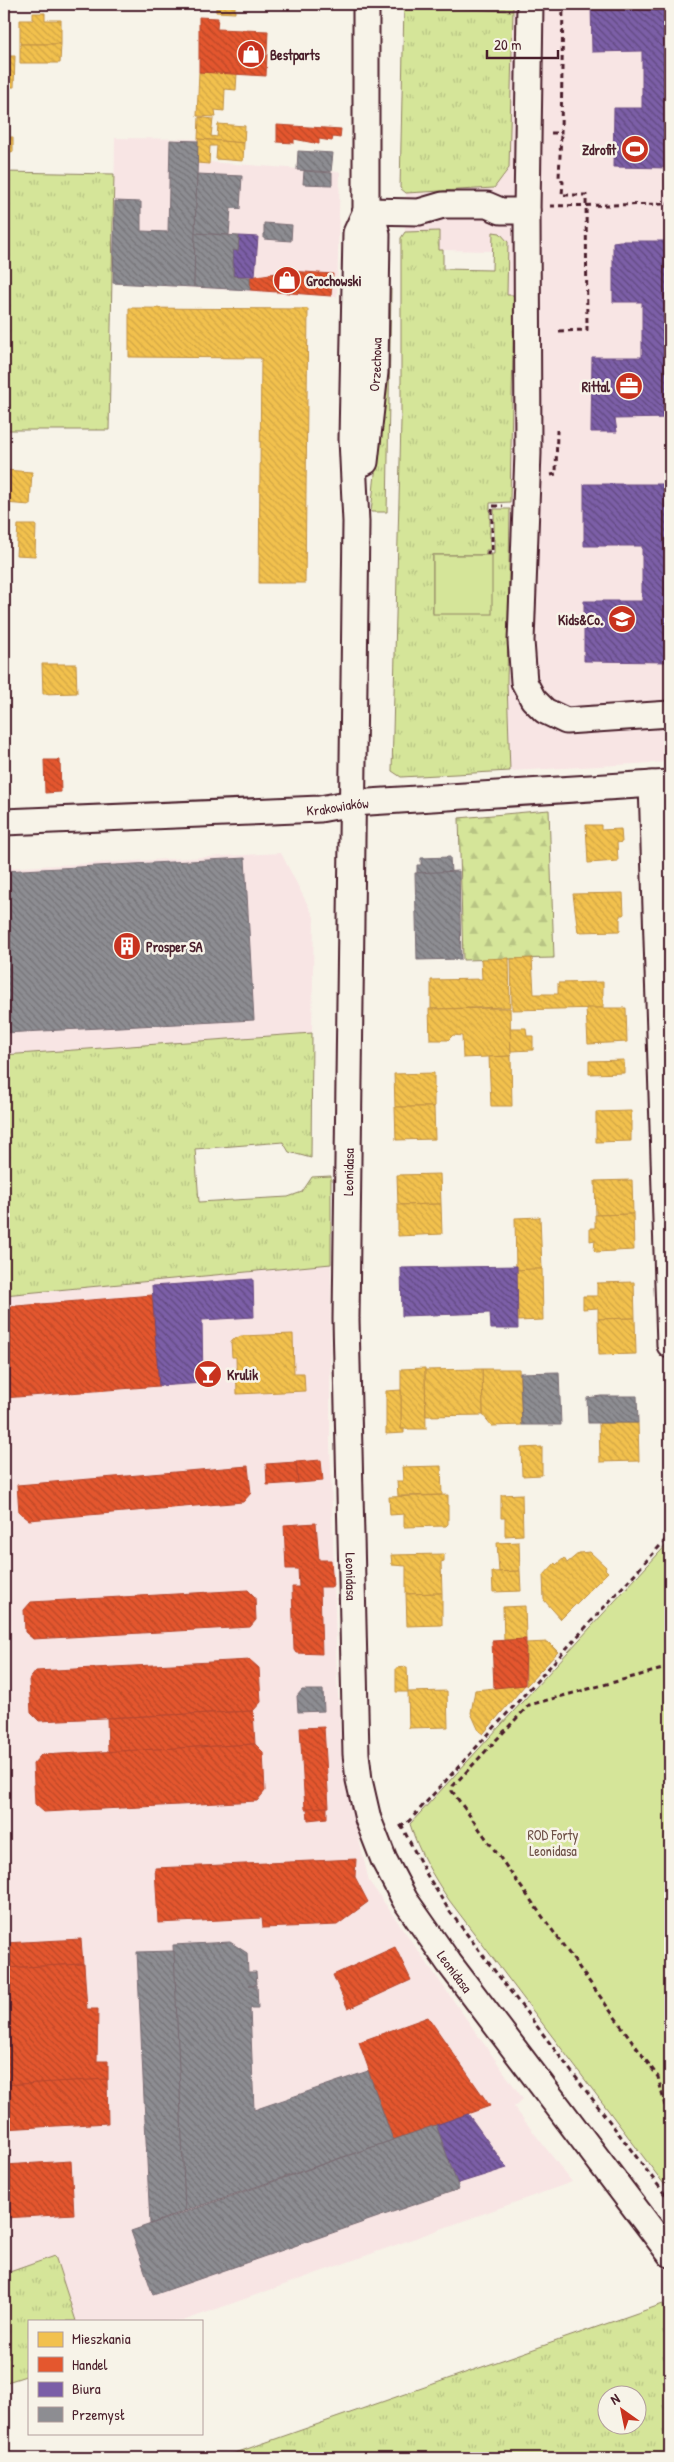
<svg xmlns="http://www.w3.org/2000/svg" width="674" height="2462" font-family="'Patrick Hand',sans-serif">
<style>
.built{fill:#f8e5e4}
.grass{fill:url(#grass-tufts);stroke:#908262;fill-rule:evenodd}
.forest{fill:url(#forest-firs);stroke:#908262}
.green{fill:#d5e599;stroke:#908262}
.homes{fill:url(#homes-back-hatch);stroke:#c09044}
.shops{fill:url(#shops-back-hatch);stroke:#b6462d}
.offices{fill:url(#offices-back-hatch);stroke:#6c4b82}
.industry{fill:url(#industry-back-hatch);stroke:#796c73}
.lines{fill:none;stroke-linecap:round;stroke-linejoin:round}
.minor-casing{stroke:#4a1f2b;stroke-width:29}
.path{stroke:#4a1f2b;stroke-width:3;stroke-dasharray:5 4;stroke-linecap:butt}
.minor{stroke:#f7f3e8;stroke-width:25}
.labels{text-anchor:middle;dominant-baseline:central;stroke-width:5;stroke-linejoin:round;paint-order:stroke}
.poi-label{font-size:14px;font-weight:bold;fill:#4a1f2b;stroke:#f7f3e8;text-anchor:start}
.street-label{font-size:14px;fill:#4a1f2b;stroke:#f7f3e8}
.park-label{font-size:14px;fill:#6d5046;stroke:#f7f3e8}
</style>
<defs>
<pattern id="grass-tufts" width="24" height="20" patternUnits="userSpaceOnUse" patternTransform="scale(1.25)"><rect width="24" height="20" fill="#d5e599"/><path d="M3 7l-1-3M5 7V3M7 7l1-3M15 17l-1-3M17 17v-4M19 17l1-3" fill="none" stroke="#b8c484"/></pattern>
<pattern id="forest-firs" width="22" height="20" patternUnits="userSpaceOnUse" patternTransform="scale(1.25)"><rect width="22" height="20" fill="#d5e599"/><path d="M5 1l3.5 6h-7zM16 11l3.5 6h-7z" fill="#b8c484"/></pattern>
<pattern id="homes-back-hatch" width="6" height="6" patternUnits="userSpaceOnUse" patternTransform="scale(1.25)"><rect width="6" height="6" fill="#f2c14e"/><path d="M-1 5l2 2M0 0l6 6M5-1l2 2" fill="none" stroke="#d1a544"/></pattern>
<pattern id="shops-back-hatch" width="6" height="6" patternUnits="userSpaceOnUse" patternTransform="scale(1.25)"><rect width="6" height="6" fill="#e4572e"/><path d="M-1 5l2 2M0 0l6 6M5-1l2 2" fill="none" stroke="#bb4727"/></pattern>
<pattern id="offices-back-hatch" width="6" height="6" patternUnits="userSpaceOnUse" patternTransform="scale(1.25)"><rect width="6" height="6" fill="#7b5ea7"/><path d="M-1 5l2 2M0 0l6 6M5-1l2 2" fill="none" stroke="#624980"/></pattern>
<pattern id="industry-back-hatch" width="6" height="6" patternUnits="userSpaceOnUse" patternTransform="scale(1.25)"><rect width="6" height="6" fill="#8d8d92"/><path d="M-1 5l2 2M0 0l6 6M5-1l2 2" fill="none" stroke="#757377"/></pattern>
</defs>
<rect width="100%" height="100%" fill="#f7f3e8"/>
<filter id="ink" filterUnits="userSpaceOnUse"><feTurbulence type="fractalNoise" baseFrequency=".02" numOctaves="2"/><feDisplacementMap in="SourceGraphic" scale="10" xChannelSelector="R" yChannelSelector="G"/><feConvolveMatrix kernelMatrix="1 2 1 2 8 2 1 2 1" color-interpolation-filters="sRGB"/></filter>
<g filter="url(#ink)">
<g class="built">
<polygon points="513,4 670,4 670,762 510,771 507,683 514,295 507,295 508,251 493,232 492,251 439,250 439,231 405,232 406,193 494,188 509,168"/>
<polygon points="115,138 198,139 197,163 208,164 209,162 340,172 337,297 113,283"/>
<polygon points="281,853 314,917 312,1033 4,1055 4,868"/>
<polygon points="331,1264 330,1439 337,1679 343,1772 369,1881 523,2099 514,2107 572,2182 183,2321 76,2321 55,2256 4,2274 4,1295"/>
</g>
<g class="grass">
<polygon points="404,5 513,11 509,168 494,188 406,193 400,188"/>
<polygon points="4,172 114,174 109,430 4,430"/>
<polygon points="439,231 439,250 443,250 443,269 492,270 493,232 500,233 508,242 507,295 514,295 510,502 490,503 490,550 486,550 486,555 433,555 433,613 492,555 490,554 494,554 494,509 510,509 507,683 510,771 401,777 392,771 401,422 401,238 405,232"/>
<polygon points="391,289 387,512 371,512 382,407 385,291"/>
<polygon points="312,1033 311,1158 289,1152 283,1142 195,1149 199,1202 288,1197 302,1192 312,1177 331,1176 331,1264 4,1295 4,1055"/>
<polygon points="55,2256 76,2321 29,2321 29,2375 4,2383 4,2274"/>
<path d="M663,2304L670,2313V2458H221ZM636,2394V2424H606V2394Z"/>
</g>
<g class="forest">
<polygon points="421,4 513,4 513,11 421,7"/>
<polygon points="549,810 554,958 463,960 459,818"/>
</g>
<g class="green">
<rect x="433" y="555" width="59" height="59"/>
<path d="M670,1541V2192L449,1900C433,1876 419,1853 410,1824Z"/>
</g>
<g class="homes">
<polygon points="216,4 235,4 235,13 216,12"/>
<polygon points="33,13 45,13 45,20 61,20 61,44 20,44 20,20 33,20"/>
<polygon points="20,44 61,44 60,63 20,63"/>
<polygon points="4,56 15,56 14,87 4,87"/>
<polygon points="199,72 237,73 236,90 225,89 224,111 215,110 216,117 197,116"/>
<polygon points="199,117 213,119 211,136 217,137 218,124 245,126 244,143 198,139"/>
<polygon points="4,137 13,137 13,152 4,151"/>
<polygon points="198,139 244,143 243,161 216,159 217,146 210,146 209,164 197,163"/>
<polygon points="129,308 308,309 305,583 259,583 261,358 129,357"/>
<polygon points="4,470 32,472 30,505 4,503"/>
<polygon points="18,525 36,525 35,556 16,555"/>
<polygon points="42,664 76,664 77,693 43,694"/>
<polygon points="586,825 601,825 601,830 621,829 622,842 617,843 618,861 588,863"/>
<polygon points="623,893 624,915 620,915 620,931 578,932 573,894"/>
<polygon points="509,958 510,1007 431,1009 431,980 482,979 481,959"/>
<polygon points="532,958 534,994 558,994 558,983 603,982 603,1008 512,1010 511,959"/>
<polygon points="510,1008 511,1056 463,1058 462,1036 453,1035 448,1040 430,1040 429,1009"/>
<polygon points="586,1008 626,1008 627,1042 588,1044"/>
<polygon points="510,1028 526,1028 527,1036 533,1036 533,1050 511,1051"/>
<polygon points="511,1056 512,1106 491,1106 489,1057"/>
<polygon points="624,1060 624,1073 589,1074 589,1061"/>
<polygon points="434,1073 434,1107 395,1107 394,1074"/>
<polygon points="395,1107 434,1107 435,1139 396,1140"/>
<polygon points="631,1111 631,1141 596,1142 596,1112"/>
<polygon points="440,1174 441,1204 398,1205 397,1175"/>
<polygon points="632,1180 633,1214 596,1215 595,1181"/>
<polygon points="441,1204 442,1234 398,1236 398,1205"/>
<polygon points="633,1214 634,1250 596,1252 594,1250 595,1240 590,1241 590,1228 595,1228 595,1215"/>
<polygon points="540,1217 542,1269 516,1270 515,1218"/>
<polygon points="531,1269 542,1269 543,1320 517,1321 516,1270"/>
<polygon points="634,1282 635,1318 598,1319 598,1308 583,1309 583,1296 597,1296 597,1283"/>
<polygon points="635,1318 636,1354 599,1355 598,1319"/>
<polygon points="293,1334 294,1373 304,1373 305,1391 237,1394 236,1357 232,1357 231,1341 241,1336"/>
<polygon points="425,1368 426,1429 401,1429 401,1369"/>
<polygon points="482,1369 519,1369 522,1425 492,1426 483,1415"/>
<polygon points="482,1369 483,1415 426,1416 425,1370"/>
<polygon points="401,1390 401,1429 404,1429 404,1433 386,1434 386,1391"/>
<polygon points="599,1423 638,1423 639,1461 600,1462"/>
<polygon points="542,1447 542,1475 522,1476 521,1448"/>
<polygon points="441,1466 442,1495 398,1496 397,1481 403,1481 402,1467"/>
<polygon points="522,1494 523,1535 505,1536 505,1518 501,1518 501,1495"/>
<polygon points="448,1495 448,1524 446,1526 404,1527 404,1514 390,1515 389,1497"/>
<polygon points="519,1542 520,1571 499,1572 497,1543"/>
<polygon points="590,1552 606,1567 605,1569 608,1572 561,1619 544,1600 543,1576 555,1563 556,1565 564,1558 567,1563 579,1553"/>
<polygon points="444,1554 444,1561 441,1562 442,1593 406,1594 406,1566 392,1565 391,1555"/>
<polygon points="520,1571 521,1591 493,1592 492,1572"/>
<polygon points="442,1593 442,1625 407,1626 406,1594"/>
<polygon points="525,1606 526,1639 504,1640 503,1607"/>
<polygon points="548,1642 558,1652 526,1686 526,1643"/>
<polygon points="407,1667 408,1692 396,1692 396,1668"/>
<polygon points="525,1685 483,1734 479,1731 471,1713 475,1690"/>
<polygon points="447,1691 448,1727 409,1728 408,1692"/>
</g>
<g class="shops">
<polygon points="199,17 218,18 217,29 268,31 266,76 199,72"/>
<polygon points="277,125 341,129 340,138 333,137 332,141 319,139 319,144 294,139 294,143 277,142"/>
<polygon points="290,271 333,274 331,296 250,290 250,277"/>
<polygon points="44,760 60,760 61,792 45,793"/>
<polygon points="152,1295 159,1386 4,1398 4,1307"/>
<polygon points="321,1460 323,1481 298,1483 296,1462"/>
<polygon points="296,1462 298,1483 267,1485 266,1464"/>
<polygon points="248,1466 251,1493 243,1502 29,1520 19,1512 17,1485"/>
<polygon points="316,1523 319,1560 331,1560 333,1587 320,1587 322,1654 296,1653 294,1650 292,1587 299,1587 298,1569 286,1569 284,1525"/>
<polygon points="248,1590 255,1597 256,1620 250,1627 33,1639 25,1632 24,1610 31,1602"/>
<polygon points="526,1639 525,1685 494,1688 492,1641"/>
<polygon points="250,1660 259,1668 261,1702 253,1711 39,1721 31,1713 29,1680 36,1671"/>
<polygon points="253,1711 255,1744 108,1752 107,1718"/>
<polygon points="324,1727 329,1807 305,1809 300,1728"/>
<polygon points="255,1744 263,1752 265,1791 257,1801 44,1812 35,1804 33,1764 41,1755"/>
<polygon points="327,1807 327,1818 308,1820 307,1808"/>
<polygon points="356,1859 355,1877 368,1902 337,1925 263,1928 262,1918 158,1923 155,1868"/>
<polygon points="81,1939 83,1964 4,1968 4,1943"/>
<polygon points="395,1947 411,1980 348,2009 333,1975"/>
<polygon points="84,1964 87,2009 98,2009 97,2061 108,2061 108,2080 4,2085 4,1968"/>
<polygon points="428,2017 490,2106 393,2140 368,2071 366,2072 369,2070 359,2042"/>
<polygon points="107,2079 108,2123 4,2129 4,2085"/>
<polygon points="71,2161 74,2214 4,2218 4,2165"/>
</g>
<g class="offices">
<polygon points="591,4 670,4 670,168 613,167 614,108 642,108 642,51 592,52"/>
<polygon points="239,236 258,237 255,276 233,276 233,250 238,251"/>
<polygon points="620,241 670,241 670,418 615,419 617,432 591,432 592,357 642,357 642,302 613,302 613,242"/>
<polygon points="584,484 670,484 670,662 584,661 584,601 642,601 642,546 584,546"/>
<polygon points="517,1266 518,1329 491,1329 490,1313 402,1316 401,1268"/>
<polygon points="253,1279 254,1317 202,1320 203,1383 159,1386 152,1286"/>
<polygon points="468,2114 507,2168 456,2184 436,2125"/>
</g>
<g class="industry">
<polygon points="170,140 198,141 194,287 113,283 115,201 141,202 141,231 168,232"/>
<polygon points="298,151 333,153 331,172 297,170"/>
<polygon points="304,171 332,173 332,185 303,184"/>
<polygon points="197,174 242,176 240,209 231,208 229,235 195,233"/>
<polygon points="264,223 292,225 291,241 264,239"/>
<polygon points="195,233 239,236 238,251 233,250 233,276 250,277 250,290 194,287"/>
<polygon points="450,857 451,872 417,873 417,865 421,865 421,858"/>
<polygon points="245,858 254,1020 4,1033 4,871"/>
<polygon points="459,871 461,959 417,960 415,873"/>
<polygon points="559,1372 561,1425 522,1425 520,1373"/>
<polygon points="601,1396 637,1396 638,1423 588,1423 587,1398"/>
<polygon points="302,1690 323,1690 324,1711 298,1712 297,1696"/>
<polygon points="230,1942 247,1953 248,1972 256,1972 257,1984 249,1985 257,1985 258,2008 250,2008 254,2110 368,2071 393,2140 185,2211 173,1945"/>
<polygon points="174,1951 185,2211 150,2224 137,1952"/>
<polygon points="436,2125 459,2189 153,2295 131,2231"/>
</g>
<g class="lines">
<g class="minor-casing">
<g id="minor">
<path id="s1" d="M366,4V211L356,233L352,439L356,522L346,1319L356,1754L359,1780L368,1819L384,1860L405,1900L449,1963L670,2254"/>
<polyline points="366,211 419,212 443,205 487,205 501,211 527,211 528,453 521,641 524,682 533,699 545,711 566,721 670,714"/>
<polyline points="527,211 530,4"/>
<path id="s2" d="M365,462L375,372L377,234L374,223L366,211"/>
<polyline points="652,784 670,1345"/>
<path id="s3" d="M4,822L320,809L353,803L670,783"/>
</g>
</g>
<g class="path">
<polyline points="551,133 561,133 563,4"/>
<polyline points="550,206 670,204"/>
<polyline points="559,331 587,330 586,195 562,195 563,182 559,178 561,133"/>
<polyline points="551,475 556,474 557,430"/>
<polyline points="488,555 488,552 492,552 492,506 503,506"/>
<polyline points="401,1825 427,1875 450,1912 670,2201"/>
<polyline points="400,1827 409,1821 670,1535"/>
<polyline points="665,2106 658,2077 452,1791 453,1786 529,1705 670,1667"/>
</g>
<use href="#minor" class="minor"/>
</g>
</g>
<defs>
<g id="shop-disc" transform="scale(1.4375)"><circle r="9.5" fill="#c8321e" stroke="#f7f3e8"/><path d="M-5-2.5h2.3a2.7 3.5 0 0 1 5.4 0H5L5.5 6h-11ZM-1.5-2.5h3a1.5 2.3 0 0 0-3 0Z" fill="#fff"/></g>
<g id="stadium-disc" transform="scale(1.4375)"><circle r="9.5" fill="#c8321e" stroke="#f7f3e8"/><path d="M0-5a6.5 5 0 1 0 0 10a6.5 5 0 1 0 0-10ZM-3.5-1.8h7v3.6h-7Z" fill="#fff"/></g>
<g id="office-disc" transform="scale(1.4375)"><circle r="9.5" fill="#c8321e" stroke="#f7f3e8"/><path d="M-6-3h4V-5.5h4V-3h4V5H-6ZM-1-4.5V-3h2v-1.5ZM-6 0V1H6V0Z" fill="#fff"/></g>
<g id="school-disc" transform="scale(1.4375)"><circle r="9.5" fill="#c8321e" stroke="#f7f3e8"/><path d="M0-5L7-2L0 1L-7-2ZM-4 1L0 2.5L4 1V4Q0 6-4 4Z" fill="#fff"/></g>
<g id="building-disc" transform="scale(1.4375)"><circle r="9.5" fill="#c8321e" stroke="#f7f3e8"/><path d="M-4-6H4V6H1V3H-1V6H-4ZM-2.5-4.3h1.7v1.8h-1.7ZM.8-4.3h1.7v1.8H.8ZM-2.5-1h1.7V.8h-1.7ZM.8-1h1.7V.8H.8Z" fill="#fff"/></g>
<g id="bar-disc" transform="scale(1.4375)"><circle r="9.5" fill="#c8321e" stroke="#f7f3e8"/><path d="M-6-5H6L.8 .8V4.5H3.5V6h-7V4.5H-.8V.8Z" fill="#fff"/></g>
</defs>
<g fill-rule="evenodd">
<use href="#shop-disc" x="251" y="54"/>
<use href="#stadium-disc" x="635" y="149"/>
<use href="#shop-disc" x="287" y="280"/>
<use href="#office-disc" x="629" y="386"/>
<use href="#school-disc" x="622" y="619"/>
<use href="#building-disc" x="127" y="946"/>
<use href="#bar-disc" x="208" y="1374"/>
</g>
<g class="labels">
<g class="poi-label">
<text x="270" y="54">Bestparts</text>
<text x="616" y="149" text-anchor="end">Zdrofit</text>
<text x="306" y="280">Grochowski</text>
<text x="610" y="386" text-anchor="end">Rittal</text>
<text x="603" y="619" text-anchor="end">Kids&amp;Co.</text>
<text x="146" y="946">Prosper SA</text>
<text x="227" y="1374">Krulik</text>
</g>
<g class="street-label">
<text stroke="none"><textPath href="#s2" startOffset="98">Orzechowa</textPath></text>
<text stroke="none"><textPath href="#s3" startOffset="334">Krakowiaków</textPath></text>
<text transform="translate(348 1172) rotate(-89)">Leonidasa</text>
<text stroke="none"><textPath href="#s1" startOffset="1575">Leonidasa</textPath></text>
<text stroke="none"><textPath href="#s1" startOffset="1995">Leonidasa</textPath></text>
</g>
<g class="park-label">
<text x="553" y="1834">ROD Forty<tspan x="553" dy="16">Leonidasa</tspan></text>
</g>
</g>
<rect width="674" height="2462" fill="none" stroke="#f7f3e8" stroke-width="20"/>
<rect x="10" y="10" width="654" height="2442" fill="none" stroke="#4a1f2b" stroke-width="2" filter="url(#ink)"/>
<rect x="28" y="2320" width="175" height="115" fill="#f7f3e8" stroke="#b29e9c"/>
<rect x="38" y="2332" width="25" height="15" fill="#f2c14e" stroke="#b29e9c"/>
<text x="72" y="2344" font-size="15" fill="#4a1f2b">Mieszkania</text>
<rect x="38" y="2357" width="25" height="15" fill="#e4572e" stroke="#b29e9c"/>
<text x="72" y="2370" font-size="15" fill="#4a1f2b">Handel</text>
<rect x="38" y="2382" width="25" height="15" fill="#7b5ea7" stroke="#b29e9c"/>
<text x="72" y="2394" font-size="15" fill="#4a1f2b">Biura</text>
<rect x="38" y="2407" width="25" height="15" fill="#8d8d92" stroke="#b29e9c"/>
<text x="72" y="2420" font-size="15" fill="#4a1f2b">Przemysł</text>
<g transform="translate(622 2410) rotate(327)"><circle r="24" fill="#f7f3e8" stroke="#b29e9c"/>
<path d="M0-4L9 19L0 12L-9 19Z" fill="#c8321e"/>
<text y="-8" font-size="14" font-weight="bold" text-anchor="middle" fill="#4a1f2b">N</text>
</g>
<path d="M487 50v8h71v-8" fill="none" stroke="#4a1f2b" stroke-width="2.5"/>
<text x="494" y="50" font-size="15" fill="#4a1f2b" stroke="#f7f3e8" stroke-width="4" paint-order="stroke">20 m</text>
</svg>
